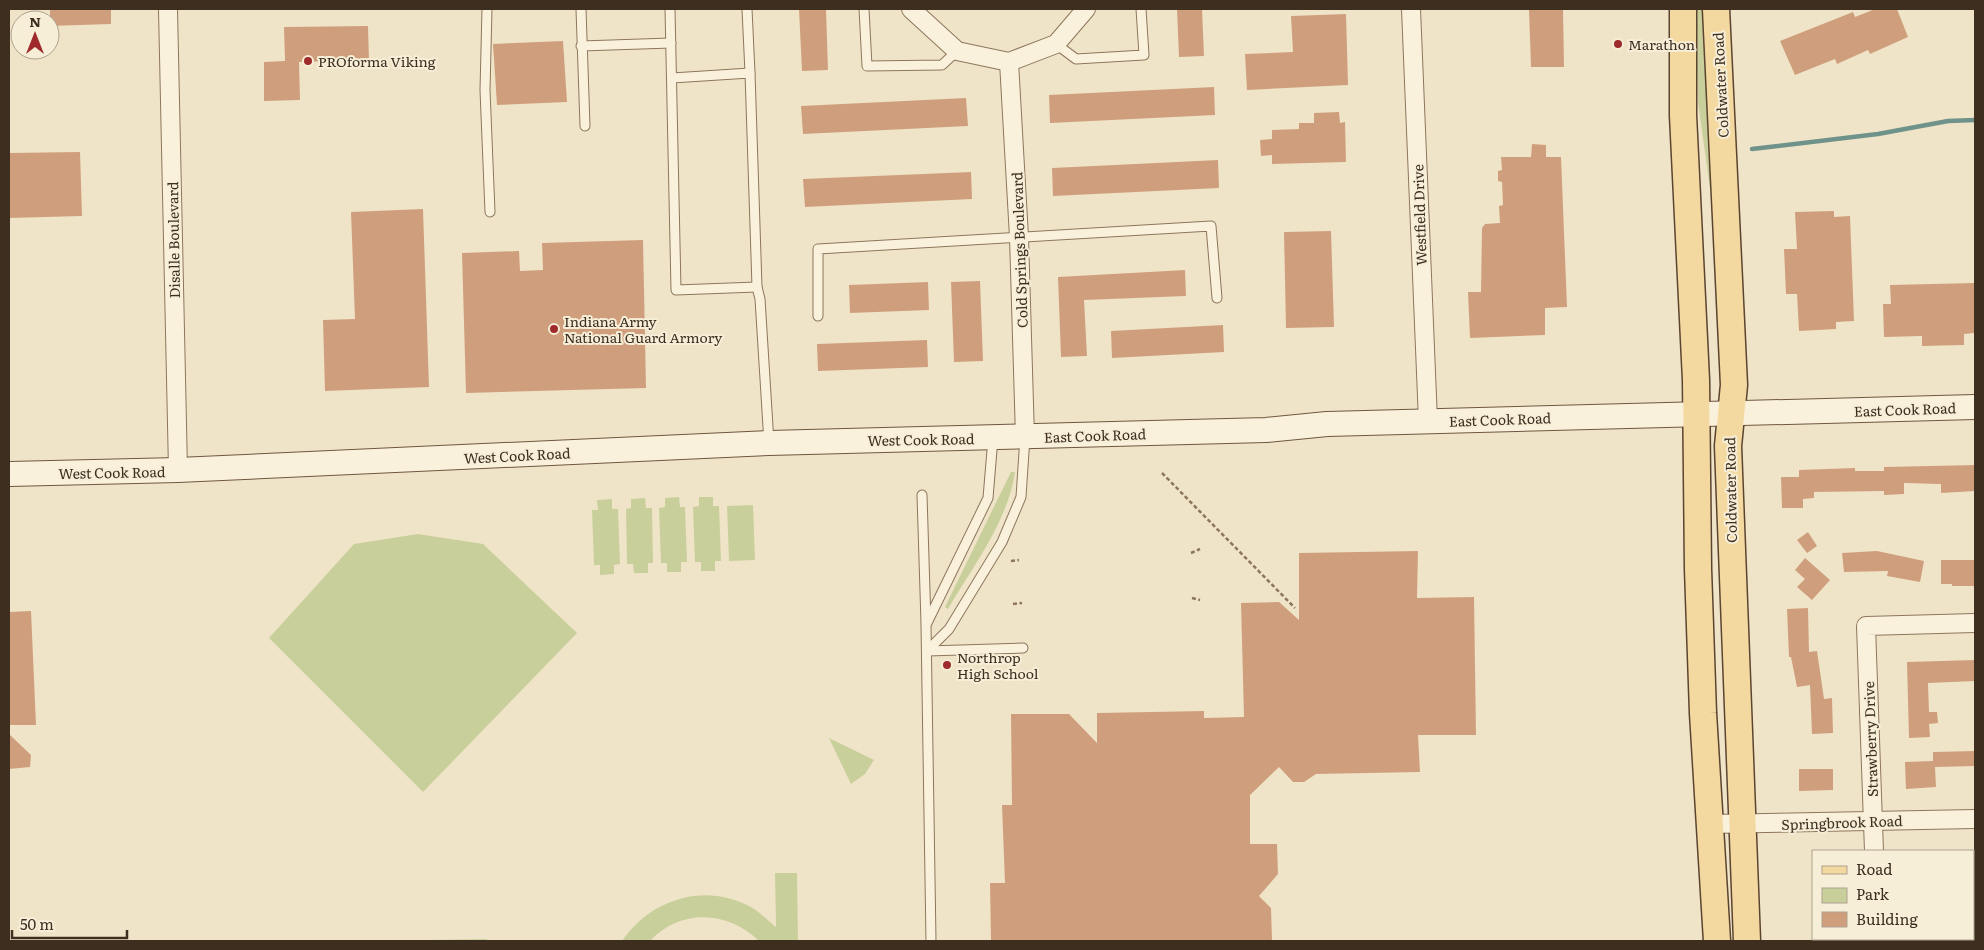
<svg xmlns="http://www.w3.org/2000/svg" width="1984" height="950" font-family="Literata,serif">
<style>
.green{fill:#c9cf9b}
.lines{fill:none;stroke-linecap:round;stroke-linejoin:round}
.stream{stroke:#6f938a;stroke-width:4.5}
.building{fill:#cf9f7d}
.service-casing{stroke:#8d765c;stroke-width:11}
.minor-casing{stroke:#8d765c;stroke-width:20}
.secondary-casing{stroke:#6f573f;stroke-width:26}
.primary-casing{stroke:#5b4430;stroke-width:29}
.path{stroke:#8d765c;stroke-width:2.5;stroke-dasharray:4 2.5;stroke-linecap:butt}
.service{stroke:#faf1dc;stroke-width:9}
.minor{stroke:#faf1dc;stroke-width:18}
.secondary{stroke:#faf1dc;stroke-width:24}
.primary{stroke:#f3d9a0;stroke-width:26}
.poi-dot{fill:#9e2a2b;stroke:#f7eed8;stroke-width:2}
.labels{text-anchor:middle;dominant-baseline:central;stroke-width:4;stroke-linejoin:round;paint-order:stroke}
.poi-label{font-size:14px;fill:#3d2e20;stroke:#f7eed8;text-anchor:start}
.street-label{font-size:14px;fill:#3d2e20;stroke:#f7eed8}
</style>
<rect width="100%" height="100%" fill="#f0e4c8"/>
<g class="green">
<polygon points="1695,9 1705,9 1717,238 1698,103"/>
<path d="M1011,472H1015C1008,521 973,566 948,609L945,607Z"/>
<polygon points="679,497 680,507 685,507 687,562 681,562 681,572 667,572 667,563 661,563 659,508 665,507 665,498"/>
<polygon points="699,497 713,497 713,506 719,506 721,561 715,561 715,571 701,571 701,562 695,562 693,507 699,506"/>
<polygon points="645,498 646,508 652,508 653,563 648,563 648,573 634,573 633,564 627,564 626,509 631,508 631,499"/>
<polygon points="612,499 612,509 618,509 620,564 614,565 614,574 600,575 600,565 594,565 592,510 598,510 597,500"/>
<polygon points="753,505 755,560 729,561 727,506"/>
<polygon points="418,534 483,544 577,633 423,792 269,638 354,544"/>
<polygon points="829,738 874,760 865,774 851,784"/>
<path d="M775,873H797L798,941H759C728,911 681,908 650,941H622C650,900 703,882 749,906C759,911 767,920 776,927Z"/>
<polygon points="487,939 487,941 369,941"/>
</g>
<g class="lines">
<polyline class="stream" points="1752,149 1878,134 1948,121 1975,120"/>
</g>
<g class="building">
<polygon points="50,9 111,9 111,24 50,26"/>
<polygon points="799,9 826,9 828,70 802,71"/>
<polygon points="1177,9 1202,9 1204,56 1179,57"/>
<polygon points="1529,9 1563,9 1564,67 1531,67"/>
<polygon points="1875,9 1897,9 1908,37 1870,54 1868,50 1837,64 1835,59 1795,75 1780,41 1853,12 1855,17"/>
<polygon points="1346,14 1348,85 1247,90 1245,54 1293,52 1291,16"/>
<polygon points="368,26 369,60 299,62 300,100 264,101 264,62 285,61 284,27"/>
<polygon points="563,41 567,102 497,105 493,44"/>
<polygon points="1214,87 1215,115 1050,123 1049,95"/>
<polygon points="966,98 968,126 803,134 801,106"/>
<polygon points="1339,112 1340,123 1345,122 1346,162 1272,164 1272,155 1261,156 1260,140 1272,139 1272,130 1299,129 1299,123 1314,123 1314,113"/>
<polygon points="1532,144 1546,145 1546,157 1561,157 1567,307 1545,308 1545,335 1470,338 1468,292 1481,292 1482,228 1485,224 1500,223 1499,206 1503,205 1502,182 1498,181 1498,171 1502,170 1501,157 1531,157"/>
<polygon points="80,152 82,216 9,218 9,153"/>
<polygon points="1218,160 1219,188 1053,196 1052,168"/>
<polygon points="971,172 972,199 805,207 803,179"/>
<polygon points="423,209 429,387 325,391 323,320 355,319 351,212"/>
<polygon points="1834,211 1834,217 1850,216 1854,321 1836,322 1836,329 1799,331 1797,294 1786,294 1784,249 1797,249 1795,212"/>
<polygon points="1331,231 1334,327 1286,328 1284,232"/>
<polygon points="643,240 646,388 466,393 462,253 519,251 520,271 543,270 542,243"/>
<polygon points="1185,270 1186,296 1084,300 1087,356 1061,357 1058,277"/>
<polygon points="980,281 983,361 954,362 951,282"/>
<polygon points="928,282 929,310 850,313 849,285"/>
<polygon points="1975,283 1975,333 1964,334 1964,345 1922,346 1922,336 1884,337 1883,304 1891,304 1890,285"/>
<polygon points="1223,325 1224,352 1112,358 1111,331"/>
<polygon points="927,340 928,367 818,371 817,344"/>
<polygon points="1975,465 1975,491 1941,493 1941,484 1904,483 1904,494 1884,495 1884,491 1814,492 1814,498 1803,499 1803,508 1782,508 1781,477 1799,477 1799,470 1855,468 1855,471 1884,471 1884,467"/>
<polygon points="1808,532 1817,546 1807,553 1797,540"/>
<polygon points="1418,551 1417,598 1474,597 1476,735 1418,735 1420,772 1316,774 1304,782 1293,782 1279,767 1250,795 1250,844 1277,844 1278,874 1259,896 1271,908 1272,940 991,941 990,883 1005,883 1002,805 1012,805 1011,714 1069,714 1097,743 1097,713 1204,711 1204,718 1244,717 1241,603 1279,602 1299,620 1299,553"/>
<polygon points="1877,551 1924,561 1920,582 1887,576 1888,571 1844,572 1842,553"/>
<polygon points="1805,558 1830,580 1812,600 1797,587 1805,579 1795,570"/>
<polygon points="1941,560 1974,560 1974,586 1952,586 1952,584 1941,584"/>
<polygon points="1808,608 1809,652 1817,651 1824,699 1832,698 1833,733 1812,734 1810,685 1797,687 1791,657 1789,657 1787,609"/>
<polygon points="31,611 36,725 9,725 9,612"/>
<polygon points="1975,660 1975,681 1928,683 1929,712 1937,712 1938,723 1929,724 1930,737 1909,738 1907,662"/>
<polygon points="9,734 31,755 30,767 9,769"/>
<polygon points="1975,751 1975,766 1935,767 1936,787 1906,789 1905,762 1933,761 1933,752"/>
<polygon points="1799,769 1833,769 1833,790 1799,791"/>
</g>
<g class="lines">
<g class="service-casing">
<g id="service">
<polyline points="487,9 485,90 490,212"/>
<polyline points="581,9 585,126"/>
<polyline points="670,9 676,290 757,287"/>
<polyline points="747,9 750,73"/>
<polyline points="864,9 867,66 942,65 957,51"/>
<polyline points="1056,44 1076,59 1144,55 1141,9"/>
<polyline points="581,46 671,43"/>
<polyline points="672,78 750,73 757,287 760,299 769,443"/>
<polyline points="818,316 818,249 1211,226 1217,298"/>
<polyline points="922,495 926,623"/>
<polyline points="927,651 949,629 1002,542 1021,497 1025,437"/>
<polyline points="927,651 1023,648"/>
<polyline points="931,941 926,625 988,498 993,438"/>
</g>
</g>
<g class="minor-casing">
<g id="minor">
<polyline points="168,9 178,470"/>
<polyline points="911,9 957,51 1009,62 1056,44 1086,9"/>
<polyline points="1411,9 1428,421"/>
<polyline points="1009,62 1019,237 1025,437"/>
<polyline points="1709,824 1975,819"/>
<polyline points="1874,851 1866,626 1975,623"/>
<polyline points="1883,939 1883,941"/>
</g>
</g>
<g class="secondary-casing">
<polyline id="secondary" points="9,474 178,470 769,443 1266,430 1327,424 1975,407"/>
</g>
<g class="primary-casing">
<g id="primary">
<polyline points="1683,9 1683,115 1696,380 1698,569 1703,713 1717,941"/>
<polyline points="1716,9 1734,385 1728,446 1747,941"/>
</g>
</g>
<g class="path">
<polyline points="1162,473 1295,608"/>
<polyline points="1191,553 1200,549"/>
<polyline points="1011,561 1019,560"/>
<polyline points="1192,598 1200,600"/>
<polyline points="1013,604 1022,603"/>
</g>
<use href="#service" class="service"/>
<use href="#minor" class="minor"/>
<use href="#secondary" class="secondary"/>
<use href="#primary" class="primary"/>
</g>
<g class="poi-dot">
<circle cx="1618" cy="44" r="5"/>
<circle cx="308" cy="61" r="5"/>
<circle cx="554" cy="329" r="5"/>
<circle cx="947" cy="665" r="5"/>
</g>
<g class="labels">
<g class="poi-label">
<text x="1628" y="44">Marathon</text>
<text x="318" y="61">PROforma Viking</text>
<text x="564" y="321">Indiana Army<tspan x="564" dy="16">National Guard Armory</tspan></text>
<text x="957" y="657">Northrop<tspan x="957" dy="16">High School</tspan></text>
</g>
<g class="street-label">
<text transform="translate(1720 85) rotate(-93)">Coldwater Road</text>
<text transform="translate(1419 215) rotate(-92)">Westfield Drive</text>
<text transform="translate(173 240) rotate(-91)">Disalle Boulevard</text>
<text transform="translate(1019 250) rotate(-92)">Cold Springs Boulevard</text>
<text transform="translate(1905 409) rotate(-2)">East Cook Road</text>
<text transform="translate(1500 419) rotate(-2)">East Cook Road</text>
<text transform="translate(1095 435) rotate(-2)">East Cook Road</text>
<text transform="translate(921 439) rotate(-1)">West Cook Road</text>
<text transform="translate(517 455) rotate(-3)">West Cook Road</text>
<text transform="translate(112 472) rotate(-1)">West Cook Road</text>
<text transform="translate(1730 490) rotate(-91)">Coldwater Road</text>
<text transform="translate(1870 739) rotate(-92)">Strawberry Drive</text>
<text transform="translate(1842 822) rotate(-2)">Springbrook Road</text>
</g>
</g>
<rect width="1984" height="950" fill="none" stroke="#3d2e20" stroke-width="20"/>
<rect x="1812" y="850" width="162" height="90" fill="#f7eed8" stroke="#ada18e"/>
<rect x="1822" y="866" width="25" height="8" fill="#f3d9a0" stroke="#ada18e"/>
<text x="1856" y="875" font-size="15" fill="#3d2e20">Road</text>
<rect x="1822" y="888" width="25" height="15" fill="#c9cf9b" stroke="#ada18e"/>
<text x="1856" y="900" font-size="15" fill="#3d2e20">Park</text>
<rect x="1822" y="912" width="25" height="15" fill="#cf9f7d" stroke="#ada18e"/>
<text x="1856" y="925" font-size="15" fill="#3d2e20">Building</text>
<g transform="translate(35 35)"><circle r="24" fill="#f7eed8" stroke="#ada18e"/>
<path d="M0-4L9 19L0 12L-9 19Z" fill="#9e2a2b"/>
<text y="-8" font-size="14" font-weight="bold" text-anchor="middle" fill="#3d2e20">N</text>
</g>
<path d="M12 930v8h115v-8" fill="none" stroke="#3d2e20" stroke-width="2.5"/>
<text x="20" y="930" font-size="15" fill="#3d2e20" stroke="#f7eed8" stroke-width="4" paint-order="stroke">50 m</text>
</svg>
